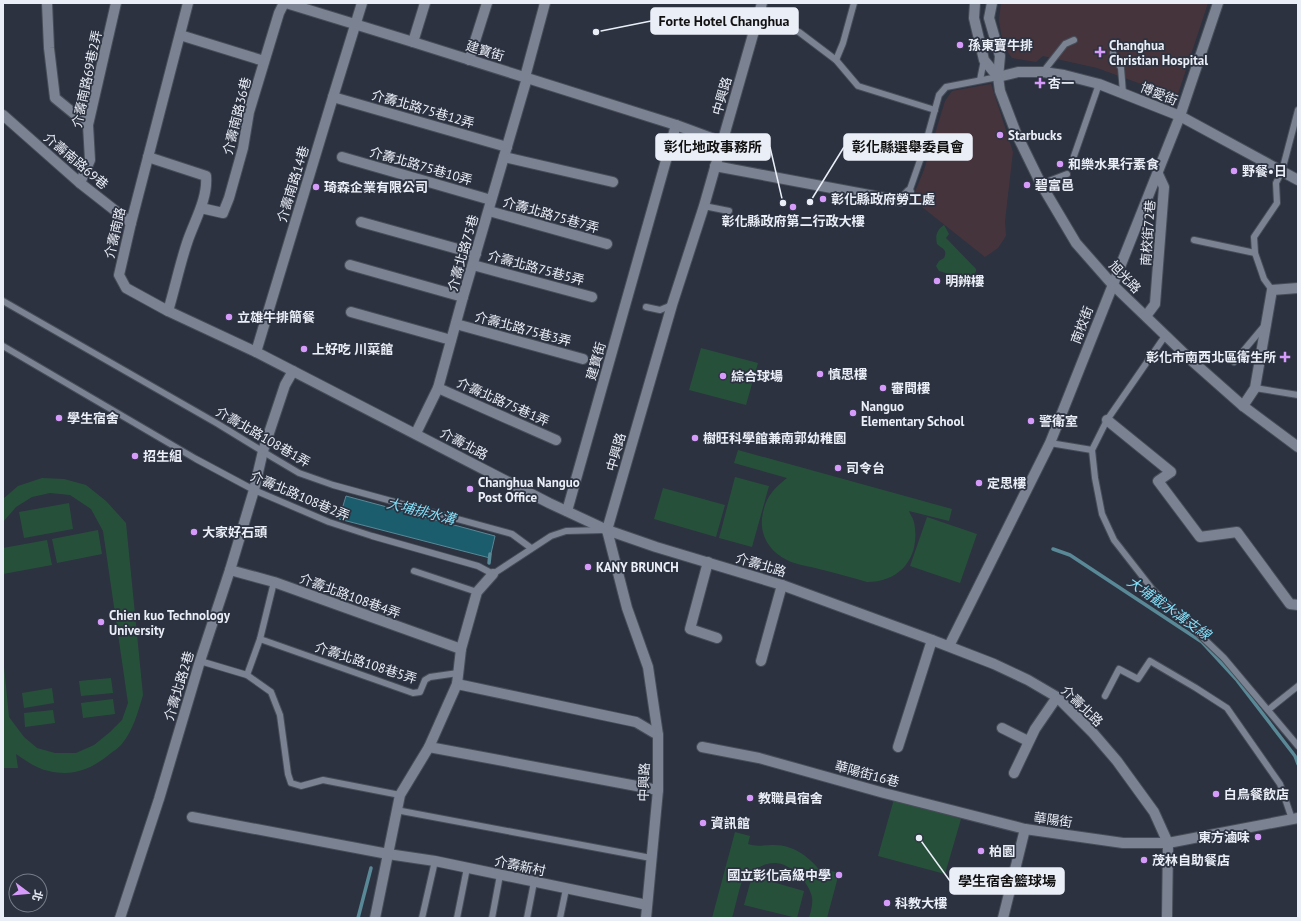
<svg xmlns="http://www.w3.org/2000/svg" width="1301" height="921" font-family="'PT Sans','Noto Sans TC',sans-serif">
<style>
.medical{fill:#46343d}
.green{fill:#27503b}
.water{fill:#1b5d6d;stroke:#598896}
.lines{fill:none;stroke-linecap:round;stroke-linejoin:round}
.stream{stroke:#598896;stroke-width:3.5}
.lane-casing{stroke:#474d58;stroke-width:8}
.street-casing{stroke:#474d58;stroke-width:12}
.lane{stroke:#7b8393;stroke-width:6}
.street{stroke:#7b8393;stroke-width:10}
.poi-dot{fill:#d69bfa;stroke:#2c3240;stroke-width:1.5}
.labels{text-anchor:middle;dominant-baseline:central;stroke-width:3.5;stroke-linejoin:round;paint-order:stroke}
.poi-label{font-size:13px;font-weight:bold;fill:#eaeef7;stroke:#2c3240;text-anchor:start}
.street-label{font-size:13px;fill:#eaeef7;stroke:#2c3240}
.water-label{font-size:14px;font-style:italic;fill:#84def7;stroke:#2c3240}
.leader{fill:none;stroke:#eaeef7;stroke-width:1.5}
.callout-dot{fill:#eaeef7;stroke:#2c3240;stroke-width:1.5}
.callout{fill:#eaeef7;stroke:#eaeef7;stroke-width:1.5}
.callout-label{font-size:14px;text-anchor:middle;font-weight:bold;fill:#111}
</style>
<rect width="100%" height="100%" fill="#2c3240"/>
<g class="medical">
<polygon points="1001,3 1208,3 1177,97 1097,68 1043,56 1036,62 1012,58 1005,48 1001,33 999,20"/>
<polygon points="991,84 1013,152 1005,221 1006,236 998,248 985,257 912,199 924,170 945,101 952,91"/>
</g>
<g class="green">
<path d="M944,225L949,234L946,238L976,269V271L971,281L939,271L936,266L939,261L944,258C948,249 942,249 937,244C935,235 937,230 944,225Z"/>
<polygon points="701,348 758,363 746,405 689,390"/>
<path d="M738,450L952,509L949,521L909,511C910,514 913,518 914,522C921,556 901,582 867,582C851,577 835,573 819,569C809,566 796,565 787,560C770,552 760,536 762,518C765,498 772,490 787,478L734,463Z"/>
<polygon points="735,477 769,486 752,547 719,538"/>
<path d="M42,478L64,479L86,485L106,501L126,523L143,695C138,712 133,731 121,745C118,748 114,751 111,753C92,769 73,777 49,771C37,769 26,761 16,754L18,768H3V656L9,717L24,737L37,748L55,753H76L94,745L110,732L122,720L128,703L103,531L91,509L70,495L50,493L32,497L16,507L3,522V499L18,486Z"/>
<polygon points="663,488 725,505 716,537 654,519"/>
<polygon points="69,503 73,529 24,538 19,512"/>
<polygon points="927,517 977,534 960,583 910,566"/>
<polygon points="98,530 102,554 57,563 52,539"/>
<polygon points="47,540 52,565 3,574 3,548"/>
<polygon points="111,678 113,693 81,696 79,681"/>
<polygon points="52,688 54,703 24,708 22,693"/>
<polygon points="113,699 115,714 83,718 81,703"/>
<polygon points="53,710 55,723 25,727 24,713"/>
<polygon points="894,799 961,819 945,874 878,856"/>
<path d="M735,832L750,836L748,844C756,847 764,845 772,845C793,844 810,857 822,873L824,869L839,873L827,918H809C811,911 813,904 812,897C809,882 790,863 775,863C768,863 763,865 757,868C752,870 748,872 744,877C740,883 735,909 732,918H712Z"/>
<polygon points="752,876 804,891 797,918 744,905"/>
</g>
<polygon class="water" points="346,496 495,536 490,558 339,519"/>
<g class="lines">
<g class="stream">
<polyline points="1053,549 1070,555 1202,642 1236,679 1295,756 1298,764"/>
<polyline points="489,563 490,554"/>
<polyline points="358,918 371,868"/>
</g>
<g class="lane-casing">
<g id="lane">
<polyline points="757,20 799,32 836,60 858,86 935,110"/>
<polyline points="1113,53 1121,68 1123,93"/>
<polyline points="836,60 843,43 854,3"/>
<polyline points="1043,72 1065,44 1074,40"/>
<polyline points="980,80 984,60"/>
<polyline points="1074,156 1099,84"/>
<polyline points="1041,184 1067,174"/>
<polyline points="909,192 924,149 939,95 946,87 998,77"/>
<polyline points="704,206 729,211"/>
<polyline points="1194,240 1255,253"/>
<polyline points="1272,290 1264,279 1255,253 1254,237 1277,203 1276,183 1282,171 1298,110"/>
<polyline points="3,301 218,424 272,457 299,473 333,485 512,534 531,548"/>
<polyline points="646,307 660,310 672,305"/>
<polyline points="1165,336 1107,420 1092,450 1095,478 1102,514 1114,540 1153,590 1224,658 1298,746"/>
<polyline points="3,346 196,459 254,490 329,522 372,536 478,566 493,574 551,536 566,531 604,530"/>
<polyline points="1234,362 1265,325"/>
<polyline points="1255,388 1298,395"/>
<polyline points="1050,443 1092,450"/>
<polyline points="414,571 477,592"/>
<polyline points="260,639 413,693 420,692 425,680 430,677 458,673"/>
<polyline points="200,661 247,675 271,692 280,715 288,774 291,783 301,786 323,780 400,795"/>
<polyline points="247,675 260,639 274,582"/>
<polyline points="1105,696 1119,669 1138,679 1150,661 1196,688 1227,708 1280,784 1292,819"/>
<polyline points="1268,710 1298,686"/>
<polyline points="396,810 651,858"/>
<polyline points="422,918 435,861"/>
<polyline points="457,918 467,868"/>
<polyline points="492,918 500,875"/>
<polyline points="527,918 534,882"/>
<polyline points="560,918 566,889"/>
</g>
</g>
<g class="street-casing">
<g id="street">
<polyline points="47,3 49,48 55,98 88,125"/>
<polyline points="188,3 131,223 119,275 126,288 168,311 256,352 549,503 607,530 656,547 782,585 932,640 994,664 1028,680 1057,697 1093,733 1117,761 1154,812 1168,843 1167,918"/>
<polyline points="286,3 413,42 676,125 722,142"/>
<polyline points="975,3 974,18 984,60 998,77"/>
<polyline points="992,3 989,18 1000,56 998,77 1000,91 1016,133 1041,184 1076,243 1112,284 1191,360 1243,406 1298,447"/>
<polyline points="180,35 264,61"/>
<polyline points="413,42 425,3"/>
<polyline points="469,60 487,3"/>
<polyline points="525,77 545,3"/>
<polyline points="998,77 1018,72 1043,72 1064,75 1099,84 1180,116 1298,180"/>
<polyline points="333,97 507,147"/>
<polyline points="3,115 80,183 131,223"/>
<path d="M148,157L206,176C208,198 195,220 188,240C180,263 175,288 168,311"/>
<polyline points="342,157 491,200"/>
<polyline points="504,157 613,182"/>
<polyline points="715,166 901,201 909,192"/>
<polyline points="80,183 90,160 88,125 116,3"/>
<polyline points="201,208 223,213 229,198 243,148 249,112 279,13 284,3"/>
<polyline points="489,211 607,244"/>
<polyline points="361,222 476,254"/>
<polyline points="350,265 463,297"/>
<polyline points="473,265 592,297"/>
<polyline points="351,312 451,340"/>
<polyline points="1146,316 1155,304 1164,187 1158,174"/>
<polyline points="456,324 583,359"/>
<polyline points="256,352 333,97 362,3"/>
<polyline points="438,388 556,440"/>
<polyline points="1243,406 1255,388 1272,290 1298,288"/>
<polyline points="1107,420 1171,472 1158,481 1200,537 1237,532 1290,604 1298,605"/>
<polyline points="416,433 438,388 463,297 527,78"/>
<polyline points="567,511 676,125"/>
<polyline points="708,562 690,629 717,638"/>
<polyline points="230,570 274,582 461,649"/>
<polyline points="949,646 1050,443 1180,116 1218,3"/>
<polyline points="761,661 782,585"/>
<polyline points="457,684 636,722 658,735"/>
<polyline points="1002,728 1028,741"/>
<polyline points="429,747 658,790"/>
<polyline points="702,747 759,758 884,793 1025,829"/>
<polyline points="898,747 932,640"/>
<polyline points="1014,773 1035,729 1057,697"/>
<polyline points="192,817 388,854 435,861 647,905"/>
<polyline points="120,918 159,799 200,661 230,570 254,490 263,451 285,385 293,371"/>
<polyline points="375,918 400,795 429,747 457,684 461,649 477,592 493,574"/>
<polyline points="646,918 658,790 658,735 648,667 627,608 607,530 672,305 704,206 762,3"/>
<polyline points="1003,918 1025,829 1123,843 1168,843 1298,818"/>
</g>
</g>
<use href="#lane" class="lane"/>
<use href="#street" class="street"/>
</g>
<g class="poi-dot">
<circle cx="960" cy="45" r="4"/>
<path d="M1098 46h4v4h4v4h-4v4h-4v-4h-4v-4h4z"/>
<path d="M1038 77h4v4h4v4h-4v4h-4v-4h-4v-4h4z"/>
<circle cx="1000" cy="135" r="4"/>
<circle cx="1060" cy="164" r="4"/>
<circle cx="1234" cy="171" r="4"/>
<circle cx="1027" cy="185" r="4"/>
<circle cx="316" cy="187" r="4"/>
<circle cx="823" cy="199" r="4"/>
<circle cx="793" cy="207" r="4"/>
<circle cx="937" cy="281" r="4"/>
<circle cx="229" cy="317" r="4"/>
<circle cx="304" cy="349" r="4"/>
<path d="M1283 351h4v4h4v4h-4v4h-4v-4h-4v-4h4z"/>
<circle cx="820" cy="374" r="4"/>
<circle cx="723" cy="376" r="4"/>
<circle cx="883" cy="388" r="4"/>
<circle cx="853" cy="413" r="4"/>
<circle cx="59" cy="418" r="4"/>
<circle cx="1031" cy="421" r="4"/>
<circle cx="695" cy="438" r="4"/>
<circle cx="135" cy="456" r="4"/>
<circle cx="838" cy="468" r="4"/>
<circle cx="979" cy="483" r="4"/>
<circle cx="470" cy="489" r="4"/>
<circle cx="194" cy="532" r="4"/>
<circle cx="588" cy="567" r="4"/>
<circle cx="101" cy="622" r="4"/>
<circle cx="1216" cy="794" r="4"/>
<circle cx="750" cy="798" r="4"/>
<circle cx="703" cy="823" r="4"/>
<circle cx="1258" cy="837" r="4"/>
<circle cx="981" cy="851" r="4"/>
<circle cx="1144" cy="860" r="4"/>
<circle cx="839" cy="875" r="4"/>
<circle cx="887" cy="903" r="4"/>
</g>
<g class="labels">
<g class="poi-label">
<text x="968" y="45">孫東寶牛排</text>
<text x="1109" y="45">Changhua<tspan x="1109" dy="15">Christian Hospital</tspan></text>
<text x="1048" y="83">杏一</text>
<text x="1008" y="135">Starbucks</text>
<text x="1068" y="164">和樂水果行素食</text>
<text x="1242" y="171">野餐•日</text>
<text x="1035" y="185">碧富邑</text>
<text x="324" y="187">琦森企業有限公司</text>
<text x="831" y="199">彰化縣政府勞工處</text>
<text x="793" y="221" text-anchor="middle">彰化縣政府第二行政大樓</text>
<text x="945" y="281">明辨樓</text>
<text x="237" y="317">立雄牛排簡餐</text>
<text x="312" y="349">上好吃 川菜館</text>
<text x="1276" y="357" text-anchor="end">彰化市南西北區衛生所</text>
<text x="828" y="374">慎思樓</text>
<text x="731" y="376">綜合球場</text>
<text x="891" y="388">審問樓</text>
<text x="861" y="406">Nanguo<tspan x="861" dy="15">Elementary School</tspan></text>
<text x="67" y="418">學生宿舍</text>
<text x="1039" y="421">警衛室</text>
<text x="703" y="438">樹旺科學館兼南郭幼稚園</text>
<text x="143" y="456">招生組</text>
<text x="846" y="468">司令台</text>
<text x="478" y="482">Changhua Nanguo<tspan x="478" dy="15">Post Office</tspan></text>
<text x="987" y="483">定思樓</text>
<text x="202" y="532">大家好石頭</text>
<text x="596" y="567">KANY BRUNCH</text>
<text x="109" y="615">Chien kuo Technology<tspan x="109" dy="15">University</tspan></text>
<text x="1224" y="794">白鳥餐飲店</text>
<text x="758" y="798">教職員宿舍</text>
<text x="711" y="823">資訊館</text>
<text x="1250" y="837" text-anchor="end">東方滷味</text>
<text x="989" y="851">柏園</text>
<text x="1152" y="860">茂林自助餐店</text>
<text x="831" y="875" text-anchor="end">國立彰化高級中學</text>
<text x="895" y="903">科教大樓</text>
</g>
<g class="street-label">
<text transform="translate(485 51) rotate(17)">建寶街</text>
<text transform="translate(87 79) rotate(-78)">介壽南路69巷2弄</text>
<text transform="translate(1159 94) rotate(22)">博愛街</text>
<text transform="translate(722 96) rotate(-74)">中興路</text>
<text transform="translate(423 109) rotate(16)">介壽北路75巷12弄</text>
<text transform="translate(237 116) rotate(-76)">介壽南路36巷</text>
<text transform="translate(76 161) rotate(40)">介壽南路69巷</text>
<text transform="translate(421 166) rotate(16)">介壽北路75巷10弄</text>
<text transform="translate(293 184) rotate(-73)">介壽南路14巷</text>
<text transform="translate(551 215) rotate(16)">介壽北路75巷7弄</text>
<text transform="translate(115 233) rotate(-77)">介壽南路</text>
<text transform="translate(1148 233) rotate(-86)">南校街72巷</text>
<text transform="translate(463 253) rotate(-74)">介壽北路75巷</text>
<text transform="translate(536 268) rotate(15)">介壽北路75巷5弄</text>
<text transform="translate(1125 277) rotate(46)">旭光路</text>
<text transform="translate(1082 325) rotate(-69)">南校街</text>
<text transform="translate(523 329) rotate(15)">介壽北路75巷3弄</text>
<text transform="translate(596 361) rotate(-74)">建寶街</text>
<text transform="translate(503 402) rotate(24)">介壽北路75巷1弄</text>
<text transform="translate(263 437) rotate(30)">介壽北路108巷1弄</text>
<text transform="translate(464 444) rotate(28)">介壽北路</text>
<text transform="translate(616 452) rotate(-74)">中興路</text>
<text transform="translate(300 496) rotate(23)">介壽北路108巷2弄</text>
<text transform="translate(761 565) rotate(17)">介壽北路</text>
<text transform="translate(350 596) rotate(20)">介壽北路108巷4弄</text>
<text transform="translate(366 663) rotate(18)">介壽北路108巷5弄</text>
<text transform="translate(179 686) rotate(-73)">介壽北路2巷</text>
<text transform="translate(1082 706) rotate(44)">介壽北路</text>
<text transform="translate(867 774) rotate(15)">華陽街16巷</text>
<text transform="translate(644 782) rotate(-88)">中興路</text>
<text transform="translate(1053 820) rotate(8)">華陽街</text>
<text transform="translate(520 866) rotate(12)">介壽新村</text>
</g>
<g class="water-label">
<text transform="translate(421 511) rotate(14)">大埔排水溝</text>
<text transform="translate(1169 608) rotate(35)">大埔截水溝支線</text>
</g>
</g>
<path class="leader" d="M596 32L651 21M783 203L770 147M810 202L844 147M919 838L950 881"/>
<g class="callout-dot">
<circle cx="596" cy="32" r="4"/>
<circle cx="783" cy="203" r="4"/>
<circle cx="810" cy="202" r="4"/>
<circle cx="919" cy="838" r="4"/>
</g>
<g class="callout">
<rect x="651" y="8" width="147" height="26" rx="4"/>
<rect x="656" y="134" width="114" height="26" rx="4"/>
<rect x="844" y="134" width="128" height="26" rx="4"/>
<rect x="950" y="868" width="114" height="26" rx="4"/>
</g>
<g class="callout-label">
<text x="724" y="26">Forte Hotel Changhua</text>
<text x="713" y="152">彰化地政事務所</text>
<text x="908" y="152">彰化縣選舉委員會</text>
<text x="1007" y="886">學生宿舍籃球場</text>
</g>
<rect width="1301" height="921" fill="none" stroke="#eaeef7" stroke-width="8"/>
<g transform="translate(28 893) rotate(106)"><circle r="19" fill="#2c3240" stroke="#787d89"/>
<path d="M0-3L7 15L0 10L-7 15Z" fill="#d69bfa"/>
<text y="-6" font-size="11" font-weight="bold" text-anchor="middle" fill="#eaeef7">北</text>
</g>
</svg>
